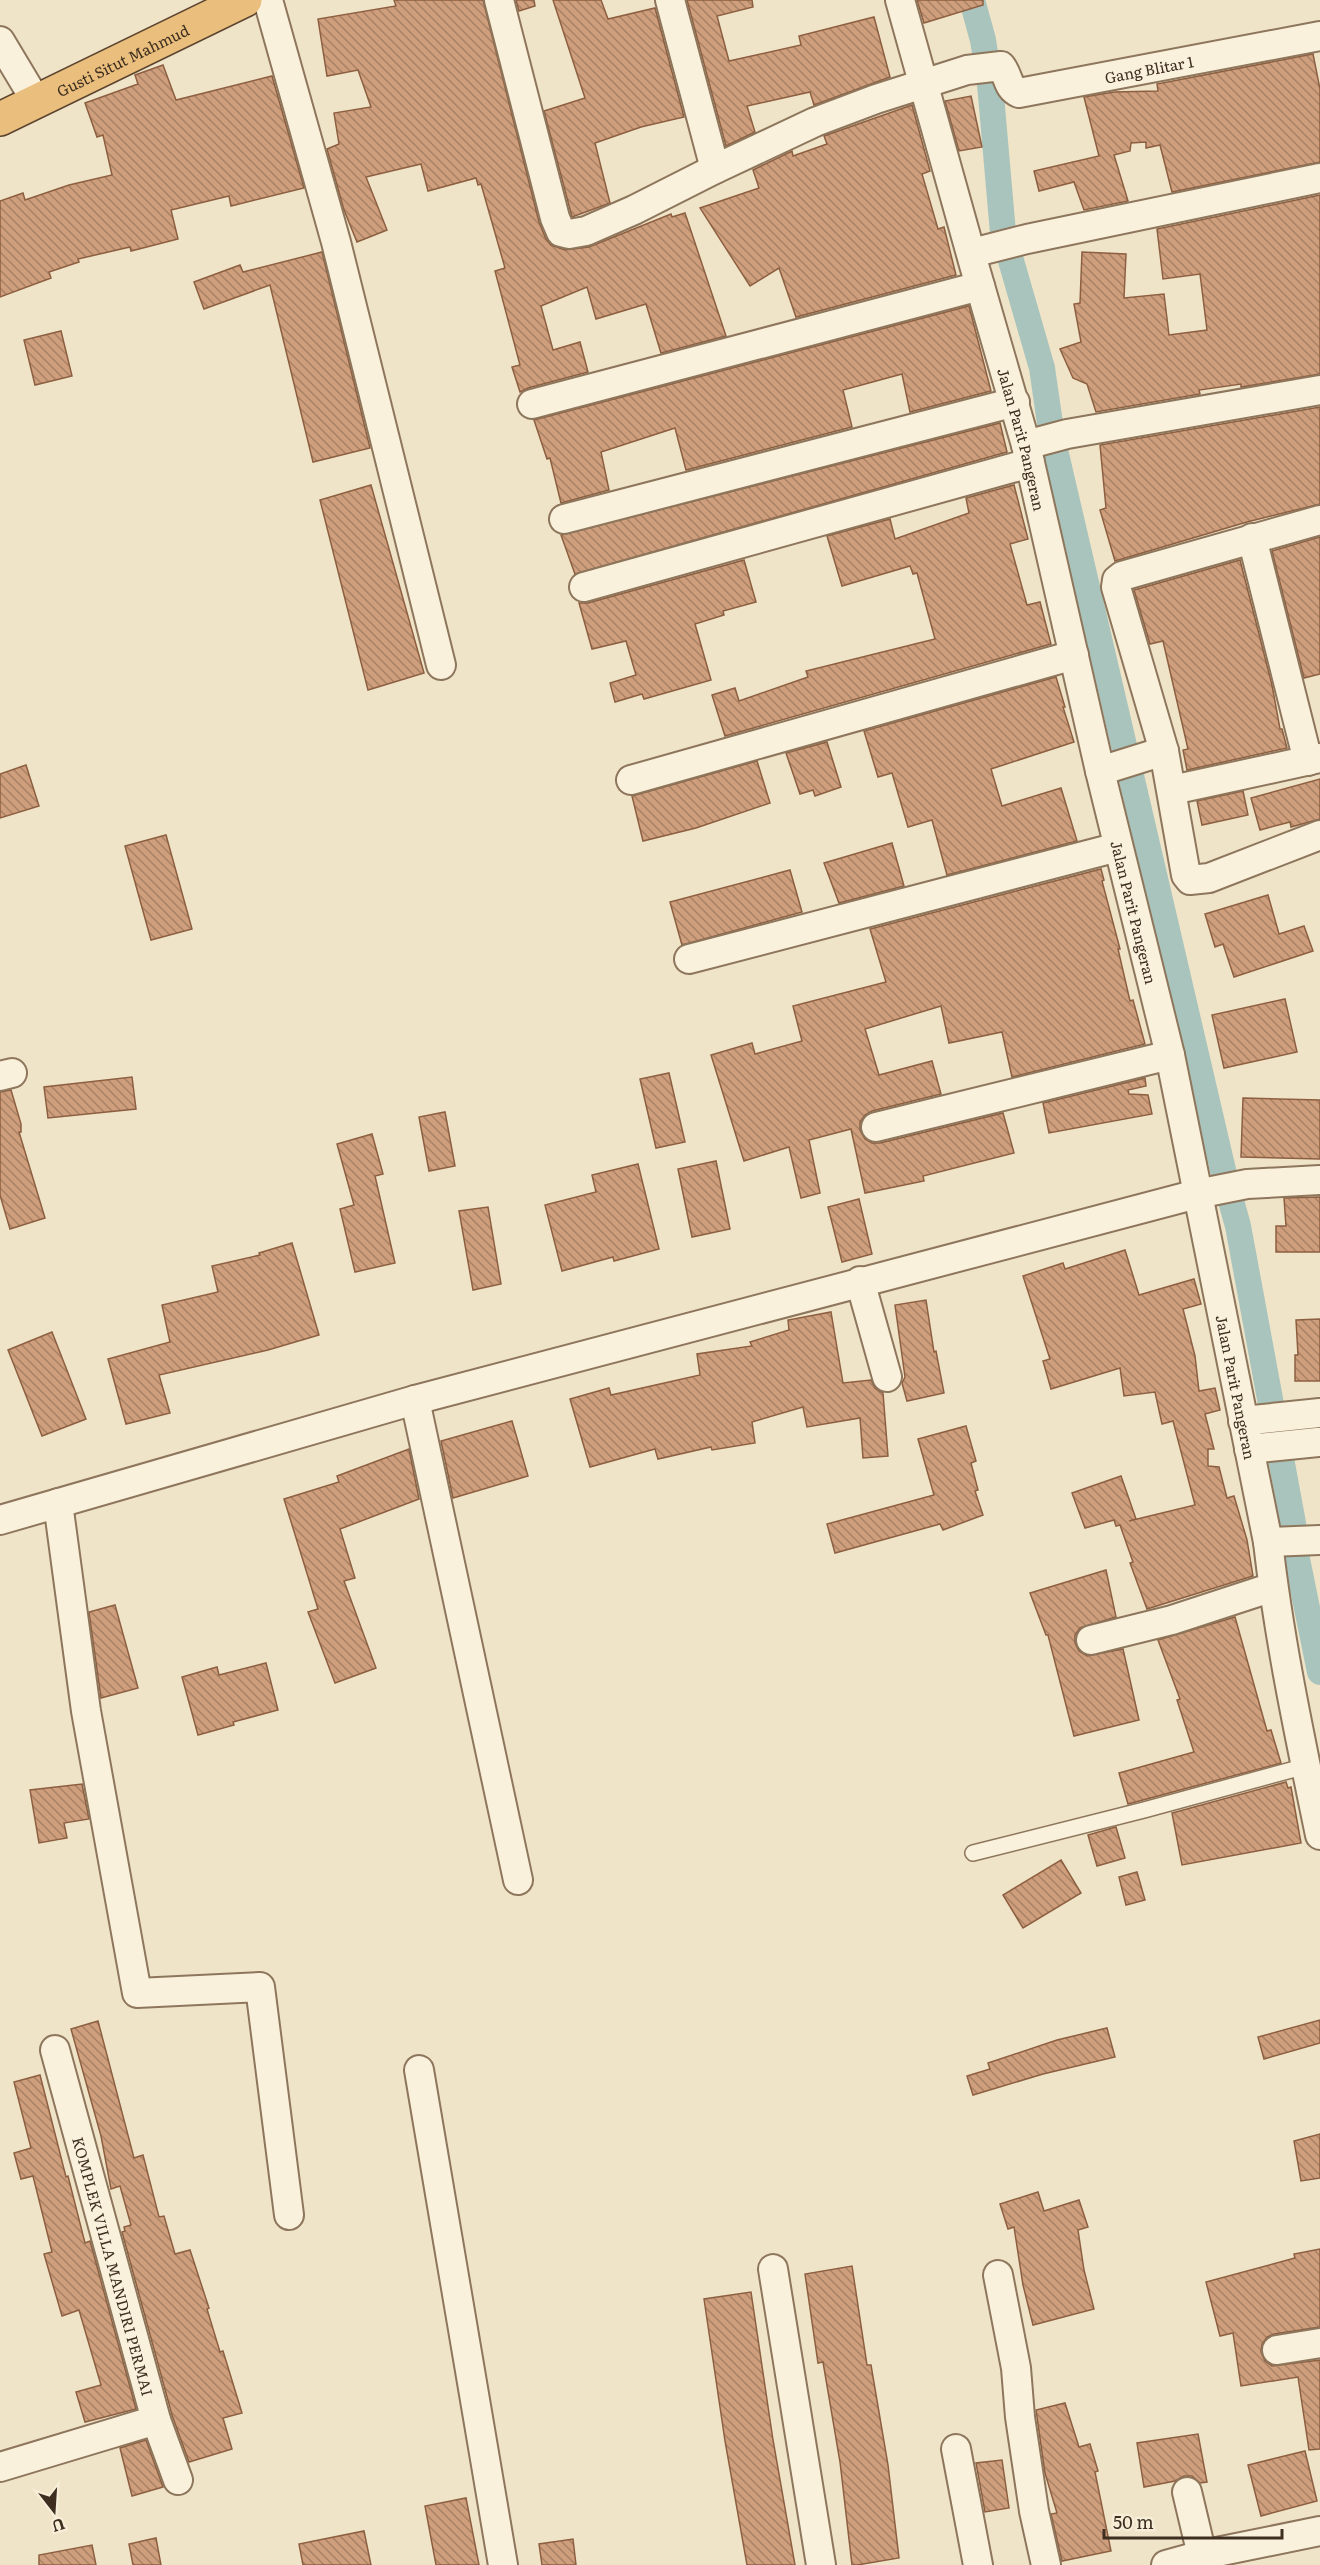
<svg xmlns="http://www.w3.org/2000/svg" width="1320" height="2565" font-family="Literata,serif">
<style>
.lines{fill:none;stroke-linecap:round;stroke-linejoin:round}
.canal{stroke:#a9c4bc;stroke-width:26}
.building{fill:url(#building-back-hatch);stroke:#8d5f41;stroke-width:1.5}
.service-casing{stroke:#8d765c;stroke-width:18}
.minor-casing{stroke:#8d765c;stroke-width:32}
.trunk-casing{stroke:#5b4430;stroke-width:36}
.service{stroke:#faf1dc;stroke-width:15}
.minor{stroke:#faf1dc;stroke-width:28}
.trunk{stroke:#eabe7c;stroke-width:33}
.labels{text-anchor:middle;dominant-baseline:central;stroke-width:4.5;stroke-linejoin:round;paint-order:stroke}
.street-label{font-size:15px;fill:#3d2e20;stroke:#f7eed8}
</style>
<defs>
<pattern id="building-back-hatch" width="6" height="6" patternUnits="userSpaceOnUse" patternTransform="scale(1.5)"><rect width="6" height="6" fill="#cf9f7d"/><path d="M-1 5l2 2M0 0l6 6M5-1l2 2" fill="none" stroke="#a98266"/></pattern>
</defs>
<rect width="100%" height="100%" fill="#f0e4c8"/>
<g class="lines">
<polyline class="canal" points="972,0 983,40 990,84 1003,233 1042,368 1052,437 1226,1183 1238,1226 1293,1523 1296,1554 1320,1672"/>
</g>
<g class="building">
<polygon points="394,0 483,0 539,222 546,239 551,245 565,250 589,247 671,214 672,217 685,213 726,336 661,353 646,304 596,319 587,287 541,306 553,350 580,342 588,372 528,388 520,392 512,367 520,365 495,271 505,268 481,184 478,185 476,178 428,191 421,164 366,177 387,230 357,242 344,210 327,149 339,144 334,113 371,107 358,70 327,76 318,19 396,6"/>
<polygon points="516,0 534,0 535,6 519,11"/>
<polygon points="553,0 601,0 608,19 655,8 684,117 641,127 595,143 610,203 572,217 544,111 585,98"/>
<polygon points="687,0 752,0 753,7 717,16 729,61 801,45 799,36 874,17 890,77 814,105 810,92 747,106 755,132 726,146"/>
<polygon points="917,0 983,0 983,5 924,23"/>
<polygon points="1313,54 1320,89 1320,162 1172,192 1160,145 1146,148 1146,142 1131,143 1130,151 1114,155 1128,201 1084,210 1074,182 1039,191 1034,171 1099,156 1084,97 1114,92 1158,91 1157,84"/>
<polygon points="163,65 176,100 272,76 304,188 231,206 229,196 171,210 178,239 131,251 130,247 78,259 79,262 49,272 51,278 0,297 0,201 23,193 25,200 69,185 112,175 103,135 97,137 85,103 138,84 135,75"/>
<polygon points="971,96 982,147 959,151 945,101"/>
<polygon points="912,105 930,171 922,174 938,229 944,227 956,275 796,317 779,268 750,286 700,208 759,188 753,170 792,151 793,156 827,144 824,136"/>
<polygon points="1320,195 1320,374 1241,387 1241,384 1199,390 1200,394 1096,412 1087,384 1073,378 1060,349 1081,342 1074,304 1080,303 1082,252 1126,254 1124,298 1164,294 1169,335 1207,330 1200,274 1163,279 1157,229"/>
<polygon points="322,252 370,448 313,462 270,285 204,309 194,282 240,265 243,272"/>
<polygon points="969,306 991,391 910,412 902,374 843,390 852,427 686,470 675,428 601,452 609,490 561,503 550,458 547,459 534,420"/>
<polygon points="61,331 72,376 35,385 24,340"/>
<polygon points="1320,407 1320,504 1247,522 1115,561 1100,510 1106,508 1100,445"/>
<polygon points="1000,423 1007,452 575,574 561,535"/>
<polygon points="371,485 424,673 368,690 320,500"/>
<polygon points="1014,485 1028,539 1010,544 1027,605 1040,602 1051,644 725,736 712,695 735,688 739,701 808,677 806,671 935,639 917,573 913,574 910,566 842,586 827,536 890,519 895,539 969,513 966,498"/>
<polygon points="1320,537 1320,674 1304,678 1272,551"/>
<polygon points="744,560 756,602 723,611 724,615 695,624 711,680 644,699 642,694 615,702 610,683 636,675 626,641 592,649 579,603 588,603"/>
<polygon points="1240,560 1272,685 1280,729 1282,729 1287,748 1187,770 1183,750 1188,749 1163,641 1150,644 1134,590"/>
<polygon points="1056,677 1065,707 1063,707 1074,742 991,769 1002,806 1061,788 1077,841 947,875 932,820 908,827 892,773 878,777 864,731"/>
<polygon points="827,742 841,787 815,796 813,790 800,794 786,753"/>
<polygon points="757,761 770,803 696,828 643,841 632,796"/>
<polygon points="26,765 39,806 0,818 0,774"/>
<polygon points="1320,779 1320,819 1291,827 1290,822 1260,830 1251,798"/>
<polygon points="1243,791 1248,815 1202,825 1197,801"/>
<polygon points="166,835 192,929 151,940 125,846"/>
<polygon points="892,843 904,886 839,903 824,863"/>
<polygon points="1101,869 1104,880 1102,881 1120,949 1118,949 1130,1001 1133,1000 1145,1044 1012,1077 1002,1032 949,1043 941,1006 865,1029 879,1075 932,1061 941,1094 872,1111 865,1115 860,1122 860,1130 865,1139 872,1143 880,1143 1003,1113 1014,1153 923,1176 924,1181 865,1193 851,1129 809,1140 820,1193 801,1198 789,1147 744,1161 711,1055 752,1043 755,1054 802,1041 793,1006 886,982 870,929"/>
<polygon points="790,870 802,912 682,945 670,902"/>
<polygon points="1268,895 1279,934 1304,926 1313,951 1234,977 1223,944 1215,947 1205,914"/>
<polygon points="1285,999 1297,1052 1224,1068 1212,1015"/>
<polygon points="669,1073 685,1142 656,1148 640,1079"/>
<polygon points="132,1077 136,1109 48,1118 44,1087"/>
<polygon points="1145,1078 1146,1086 1128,1090 1129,1094 1148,1095 1152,1114 1049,1133 1043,1103"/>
<polygon points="11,1090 21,1124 21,1132 19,1132 45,1218 10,1229 0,1195 0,1092"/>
<polygon points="1243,1098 1320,1100 1320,1159 1241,1157"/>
<polygon points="445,1112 455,1166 429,1171 419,1117"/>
<polygon points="372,1134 383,1174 375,1176 395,1263 355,1272 340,1209 354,1205 337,1144"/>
<polygon points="716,1161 730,1229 692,1237 678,1169"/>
<polygon points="638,1164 659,1249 614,1261 613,1257 562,1271 545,1205 596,1192 592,1175"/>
<polygon points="1320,1197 1320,1252 1276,1252 1276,1226 1286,1226 1284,1198"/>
<polygon points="859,1199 872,1254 842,1262 828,1207"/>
<polygon points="488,1207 501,1284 473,1290 459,1211"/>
<polygon points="292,1243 319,1335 268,1350 159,1375 170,1413 126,1424 108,1359 170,1342 162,1305 218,1292 212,1266 260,1255 259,1253"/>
<polygon points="1125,1250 1139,1295 1194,1279 1201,1304 1183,1309 1195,1356 1199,1391 1215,1388 1220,1410 1205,1414 1214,1449 1208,1449 1208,1466 1219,1467 1227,1498 1234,1496 1247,1540 1253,1576 1147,1609 1130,1563 1133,1562 1120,1525 1116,1526 1114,1520 1085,1528 1072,1493 1121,1476 1136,1519 1129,1521 1195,1505 1173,1421 1162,1424 1155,1392 1124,1396 1120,1368 1051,1389 1043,1361 1050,1359 1023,1276 1063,1263 1065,1269"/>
<polygon points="926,1300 934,1352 936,1351 944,1393 907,1401 902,1383 905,1377 895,1305"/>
<polygon points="831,1312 843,1383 871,1380 875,1388 883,1393 888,1456 863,1458 860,1418 807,1427 803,1407 752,1422 755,1443 712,1450 711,1447 658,1459 655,1449 590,1467 570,1399 609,1388 611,1395 700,1375 697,1354 752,1346 750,1342 789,1330 788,1320"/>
<polygon points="1320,1319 1320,1381 1295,1381 1295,1355 1298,1355 1296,1320"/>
<polygon points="52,1332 86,1419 42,1436 8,1350"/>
<polygon points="512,1421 528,1476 453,1498 441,1441"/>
<polygon points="966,1426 976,1461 971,1463 978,1490 975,1491 983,1515 943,1530 940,1524 835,1553 827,1524 934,1495 918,1439"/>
<polygon points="409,1449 419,1499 340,1529 355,1578 344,1581 376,1668 335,1683 308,1612 318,1609 284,1499 339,1482 337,1476"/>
<polygon points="1106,1570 1116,1617 1080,1628 1075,1635 1075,1643 1079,1651 1087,1656 1123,1649 1139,1720 1074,1736 1048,1635 1046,1635 1030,1593"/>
<polygon points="115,1605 138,1688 101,1698 89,1612"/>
<polygon points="1235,1617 1267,1731 1271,1730 1281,1763 1128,1804 1119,1773 1194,1752 1177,1700 1180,1699 1158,1640"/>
<polygon points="266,1663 278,1710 233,1722 234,1725 198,1735 182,1677 217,1667 219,1675"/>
<polygon points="1286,1782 1288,1788 1291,1787 1301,1843 1182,1865 1172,1813"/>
<polygon points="82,1784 89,1819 64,1823 67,1838 39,1843 30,1790"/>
<polygon points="1116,1827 1125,1858 1097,1866 1088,1835"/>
<polygon points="1061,1860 1081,1893 1023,1928 1003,1895"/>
<polygon points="1137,1872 1145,1900 1126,1905 1119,1877"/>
<polygon points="1320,2020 1320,2043 1264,2059 1258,2037"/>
<polygon points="98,2021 134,2158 143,2155 159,2217 164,2216 175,2254 190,2250 209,2308 207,2309 220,2352 223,2351 242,2413 223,2418 232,2449 189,2462 172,2415 122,2232 125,2231 124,2227 131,2225 120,2186 111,2189 101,2136 71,2029"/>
<polygon points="1107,2028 1115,2057 1043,2074 973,2095 967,2076 990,2069 988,2063 1057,2040"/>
<polygon points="40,2075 66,2177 68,2176 85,2243 90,2241 136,2409 85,2422 76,2392 101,2385 79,2310 62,2316 44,2254 52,2252 33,2176 21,2179 14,2153 31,2148 14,2082"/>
<polygon points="1320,2134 1320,2178 1301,2181 1294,2141"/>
<polygon points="1038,2192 1044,2211 1079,2200 1088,2227 1078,2230 1084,2270 1094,2309 1033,2325 1023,2285 1014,2227 1008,2229 1000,2204"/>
<polygon points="1320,2249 1320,2327 1274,2334 1267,2337 1262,2344 1261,2352 1265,2361 1272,2366 1320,2360 1320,2449 1309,2450 1298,2377 1241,2386 1233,2333 1220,2336 1206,2282 1295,2258 1294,2254"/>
<polygon points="852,2266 867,2365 871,2365 888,2465 899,2558 857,2565 852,2565 840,2462 823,2362 818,2363 805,2274"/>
<polygon points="751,2292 773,2440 795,2565 747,2565 725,2441 704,2299"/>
<polygon points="1065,2403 1079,2447 1090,2444 1098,2471 1095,2472 1111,2551 1062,2561 1051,2514 1057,2513 1045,2473 1036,2410"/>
<polygon points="1198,2434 1207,2482 1200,2483 1192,2476 1184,2476 1175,2481 1144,2487 1137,2443"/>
<polygon points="146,2440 163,2487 132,2496 120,2448"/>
<polygon points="1305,2451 1317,2501 1261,2516 1248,2465"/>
<polygon points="1002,2460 1009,2508 985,2512 976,2463"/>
<polygon points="466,2498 479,2565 436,2565 425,2506"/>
<polygon points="364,2531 371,2565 303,2565 299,2544"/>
<polygon points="156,2538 161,2565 133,2565 129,2544"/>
<polygon points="573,2539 576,2565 542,2565 539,2544"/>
<polygon points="92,2545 96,2565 39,2565 39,2555"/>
</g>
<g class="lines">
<g class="service-casing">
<polyline id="service" points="973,1853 1144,1810 1306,1766"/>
</g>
<g class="minor-casing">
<g id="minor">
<polyline points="268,0 336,242 441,665"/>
<path id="s1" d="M499,0L555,218L561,232L569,234L586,231L634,210L715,169L815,122L876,99L967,70L1001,66C1009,76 1007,88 1019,93L1320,36"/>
<polyline points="670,0 715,169"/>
<path id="s2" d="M900,0L974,265L1026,445L1100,771L1170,1055L1268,1542C1279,1640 1300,1738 1320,1835"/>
<polyline points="0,41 36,101"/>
<polyline points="972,253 1027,239 1320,178"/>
<polyline points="532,404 980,286"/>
<polyline points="1026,445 1067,434 1320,390"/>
<polyline points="564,519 1015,402"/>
<polyline points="1320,520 1122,576 1117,580 1116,587 1164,751 1186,875 1190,880 1209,878 1320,835"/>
<polyline points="1252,538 1308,761"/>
<polyline points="584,587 1030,463"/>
<polyline points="1100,771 1164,751"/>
<polyline points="631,780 1074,655"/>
<polyline points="1172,790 1320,758"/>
<polyline points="689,959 1118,847"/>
<polyline points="0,1076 12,1073"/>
<polyline points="876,1127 1170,1055"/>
<polyline points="860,1281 887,1377"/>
<polyline points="415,1400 518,1880"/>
<polyline points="1243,1421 1320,1413"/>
<polyline points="1249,1449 1318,1442"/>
<polyline points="58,1503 86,1711 137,1993 260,1987 289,2215"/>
<polyline points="0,1520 415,1400 1197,1194 1247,1184 1320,1180"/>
<polyline points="1268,1542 1320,1540"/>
<polyline points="1091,1640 1172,1620 1273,1587"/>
<path id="s3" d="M55,2050L156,2420L178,2480"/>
<polyline points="419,2070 503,2565"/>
<polyline points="773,2269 821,2565"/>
<polyline points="998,2275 1016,2368 1020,2417 1034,2511 1046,2565"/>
<polyline points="1277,2350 1320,2343"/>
<polyline points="956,2449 978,2565"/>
<polyline points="0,2467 156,2420"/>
<polyline points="1187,2492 1202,2555"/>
<polyline points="1166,2565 1202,2555 1320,2531"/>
</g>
</g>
<g class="trunk-casing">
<g id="trunk">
<path id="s4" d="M0,119L245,0"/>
</g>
</g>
<use href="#service" class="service"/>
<use href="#minor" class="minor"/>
<use href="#trunk" class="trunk"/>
</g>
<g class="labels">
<g class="street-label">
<text stroke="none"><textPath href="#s4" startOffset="136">Gusti Situt Mahmud</textPath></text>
<text stroke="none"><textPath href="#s1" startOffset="880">Gang Blitar 1</textPath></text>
<text stroke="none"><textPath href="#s2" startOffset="456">Jalan Parit Pangeran</textPath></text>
<text stroke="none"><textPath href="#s2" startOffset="942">Jalan Parit Pangeran</textPath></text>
<text stroke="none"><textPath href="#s2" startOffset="1428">Jalan Parit Pangeran</textPath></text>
<text stroke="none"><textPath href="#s3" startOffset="224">KOMPLEK VILLA MANDIRI PERMAI</textPath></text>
</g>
</g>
<g transform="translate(54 2511) rotate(163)" stroke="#f7eed8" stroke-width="4.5" paint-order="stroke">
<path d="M0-4.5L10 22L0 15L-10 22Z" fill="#3d2e20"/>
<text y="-9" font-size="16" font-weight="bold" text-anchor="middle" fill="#3d2e20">U</text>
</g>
<path d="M1104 2529v9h178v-9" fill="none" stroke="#3d2e20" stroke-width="3"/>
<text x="1113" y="2529" font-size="18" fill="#3d2e20" stroke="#f7eed8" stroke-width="4.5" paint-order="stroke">50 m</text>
</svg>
